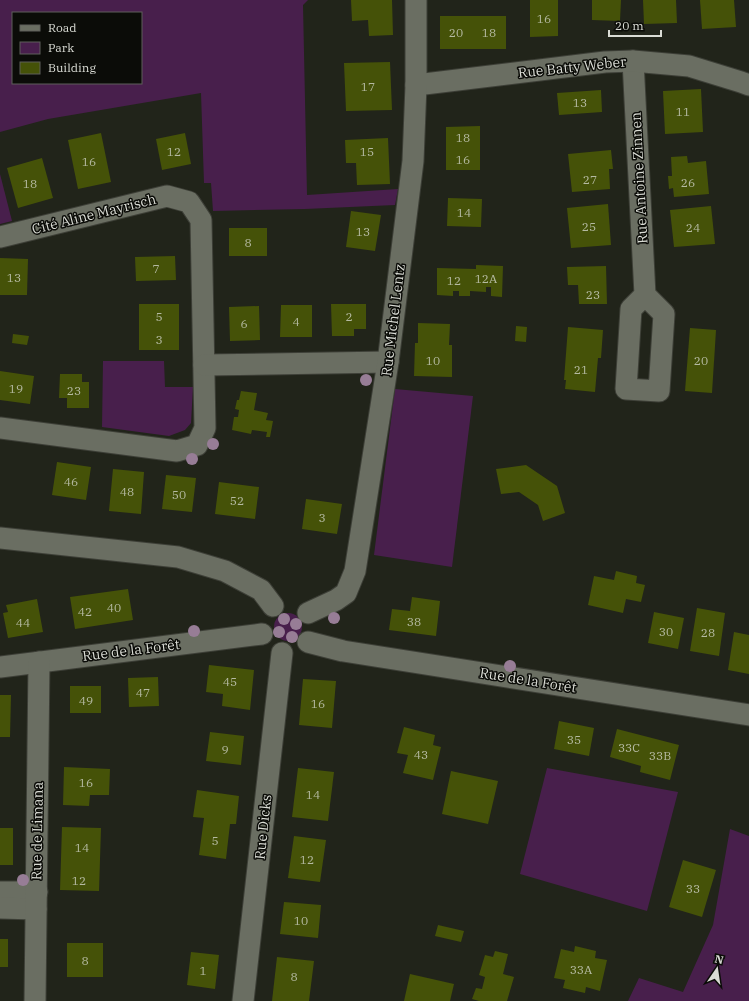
<svg xmlns="http://www.w3.org/2000/svg" width="749" height="1001" font-family="'IBM Plex Serif',serif">
<style>
.green{fill:#481f4c;fill-rule:evenodd}
.building{fill:#455208}
.lines{fill:none;stroke-linecap:round;stroke-linejoin:round}
.minor-casing{stroke:#3d3f37;stroke-width:23}
.minor{stroke:#6a6e62;stroke-width:21}
.tree{fill:#977d96}
.labels{text-anchor:middle;dominant-baseline:central;stroke-width:3;stroke-linejoin:round;paint-order:stroke}
.number-label{font-size:12px;fill:#b5baa2}
.street-label{font-size:14px;fill:#dadcd5;stroke:#0b0c08}
</style>
<rect width="100%" height="100%" fill="#21241a"/>
<g class="green">
<path d="M0,0H308L303,5L307,195L398,189L395,205L305,209L213,211L211,183H204L201,93L48,119L0,132ZM13,13H141V83H13Z"/>
<polygon points="0,174 12,221 0,224"/>
<polygon points="103,361 164,361 165,387 193,387 191,423 185,430 169,436 102,427"/>
<polygon points="395,389 473,396 452,567 374,555"/>
<circle cx="288" cy="627" r="14"/>
<polygon points="547,768 678,792 647,911 520,874"/>
<polygon points="730,829 749,836 749,1001 628,1001 639,978 683,992 713,925"/>
</g>
<g class="building">
<polygon points="351,0 392,0 393,35 369,36 368,20 352,21"/>
<polygon points="530,0 558,0 558,36 530,37"/>
<polygon points="592,0 621,0 620,21 592,20"/>
<polygon points="643,0 676,0 677,23 644,24"/>
<polygon points="700,0 734,0 736,27 702,29"/>
<rect x="440" y="16" width="66" height="33"/>
<polygon points="390,62 392,110 346,111 344,63"/>
<polygon points="701,89 703,132 665,134 663,91"/>
<polygon points="601,90 602,112 559,115 557,93"/>
<polygon points="480,126 480,170 446,170 446,127"/>
<polygon points="101,133 111,182 78,189 68,140"/>
<polygon points="185,133 191,164 162,170 156,139"/>
<polygon points="388,138 390,184 357,185 356,163 346,163 345,140"/>
<polygon points="611,150 613,169 609,169 610,189 572,192 568,154"/>
<polygon points="687,156 688,163 706,161 709,194 674,197 673,188 669,189 668,176 672,176 671,157"/>
<polygon points="42,158 53,198 18,208 7,168"/>
<polygon points="448,198 482,199 481,227 447,226"/>
<polygon points="608,204 611,245 571,248 567,208"/>
<polygon points="711,206 715,244 674,247 670,210"/>
<polygon points="351,211 381,215 375,251 346,247"/>
<rect x="229" y="228" width="38" height="28"/>
<polygon points="175,256 176,280 136,281 135,257"/>
<polygon points="0,258 28,259 27,295 0,295"/>
<polygon points="476,265 503,266 502,297 491,296 491,287 486,287 486,292 470,291 470,296 459,296 459,291 453,291 453,296 437,295 437,268 476,269"/>
<polygon points="606,266 607,304 579,304 578,285 568,285 567,267"/>
<rect x="139" y="304" width="40" height="46"/>
<polygon points="331,304 366,304 366,329 354,329 354,336 332,336"/>
<polygon points="281,305 312,305 312,337 280,337"/>
<polygon points="259,306 260,340 230,341 229,307"/>
<polygon points="418,323 450,324 449,345 452,345 452,377 414,376 415,343 418,343"/>
<polygon points="516,326 527,327 526,342 515,341"/>
<polygon points="568,327 603,330 601,358 598,358 595,392 565,389 566,380 564,380"/>
<polygon points="690,328 716,330 712,393 685,391"/>
<polygon points="13,334 29,336 27,345 12,343"/>
<polygon points="0,371 34,376 30,404 0,400"/>
<polygon points="60,374 82,374 82,382 89,382 89,408 67,408 67,398 59,398"/>
<polygon points="241,391 257,393 254,410 268,413 266,420 273,421 270,437 266,437 267,432 252,430 251,434 232,430 234,417 238,417 239,410 235,409 237,400 239,400"/>
<polygon points="57,462 91,467 86,500 52,495"/>
<polygon points="526,465 557,486 565,513 543,521 538,505 519,492 501,494 496,469"/>
<polygon points="113,469 144,472 141,514 109,511"/>
<polygon points="166,475 196,478 192,512 162,509"/>
<polygon points="219,482 259,487 255,519 215,514"/>
<polygon points="306,499 342,504 337,534 302,529"/>
<polygon points="616,571 637,576 636,583 645,585 641,602 626,599 623,613 588,605 594,576 614,580"/>
<polygon points="128,589 133,620 75,629 70,597"/>
<polygon points="412,597 440,601 436,636 389,630 392,609 410,611"/>
<polygon points="37,599 43,632 8,638 3,613 8,612 6,605"/>
<polygon points="697,608 725,613 719,656 690,651"/>
<polygon points="654,612 684,618 678,649 648,643"/>
<polygon points="734,632 749,635 749,674 728,670"/>
<polygon points="209,665 254,670 250,710 222,706 223,694 206,692"/>
<polygon points="158,677 159,706 129,707 128,678"/>
<polygon points="303,679 336,681 332,728 299,725"/>
<rect x="70" y="686" width="31" height="27"/>
<polygon points="0,695 11,695 10,737 0,737"/>
<polygon points="559,721 594,728 589,756 554,749"/>
<polygon points="404,727 435,735 433,745 441,747 433,780 403,773 408,755 397,753"/>
<polygon points="617,729 679,745 670,780 640,772 641,766 610,757"/>
<polygon points="210,732 244,736 241,765 206,761"/>
<polygon points="64,767 110,769 109,795 90,795 89,806 63,805"/>
<polygon points="298,768 334,772 328,821 292,817"/>
<polygon points="451,771 498,781 488,824 442,814"/>
<polygon points="197,790 239,796 236,824 230,824 226,859 199,855 204,818 193,817"/>
<polygon points="62,827 101,828 99,891 60,890"/>
<rect x="0" y="828" width="13" height="37"/>
<polygon points="294,836 326,840 320,882 288,878"/>
<polygon points="683,860 716,870 702,917 669,907"/>
<polygon points="284,902 321,905 318,938 280,934"/>
<polygon points="438,925 464,931 461,942 435,936"/>
<rect x="0" y="939" width="8" height="28"/>
<rect x="67" y="943" width="36" height="34"/>
<polygon points="575,946 596,951 595,958 607,960 600,991 586,987 585,993 563,988 565,980 554,978 561,949 574,952"/>
<polygon points="495,951 508,954 503,974 514,977 507,1001 479,1001 472,999 476,988 482,989 485,977 479,975 485,955 493,957"/>
<polygon points="191,952 219,955 215,989 187,985"/>
<polygon points="277,957 314,961 309,1001 272,1001"/>
<polygon points="410,974 454,984 450,1001 404,1001"/>
</g>
<g class="lines">
<g class="minor-casing">
<g id="minor">
<polyline points="633,61 645,295 664,314 659,391 626,389 631,309 645,295"/>
<polyline points="416,85 605,62 633,61 689,66 741,82 749,85"/>
<polyline points="0,237 167,196 189,202 201,220 205,428 197,445 177,451 0,428"/>
<polyline points="204,365 388,362"/>
<polyline points="0,538 178,557 225,571 261,590 273,606"/>
<polyline points="308,613 336,600 346,593 355,571 388,362 413,161 416,85 416,0"/>
<polyline points="308,642 343,651 749,715"/>
<polyline points="0,667 262,634"/>
<polyline points="0,892 37,892"/>
<polyline points="0,908 36,909"/>
<polyline points="35,1001 39,662"/>
<polyline points="243,1001 282,653"/>
</g>
</g>
<use href="#minor" class="minor"/>
</g>
<g class="tree">
<circle cx="366" cy="380" r="6"/>
<circle cx="213" cy="444" r="6"/>
<circle cx="192" cy="459" r="6"/>
<circle cx="334" cy="618" r="6"/>
<circle cx="284" cy="619" r="6"/>
<circle cx="296" cy="624" r="6"/>
<circle cx="194" cy="631" r="6"/>
<circle cx="279" cy="632" r="6"/>
<circle cx="292" cy="637" r="6"/>
<circle cx="510" cy="666" r="6"/>
<circle cx="23" cy="880" r="6"/>
</g>
<g class="labels">
<g class="number-label">
<text x="544" y="18">16</text>
<text x="456" y="32">20</text>
<text x="489" y="32">18</text>
<text x="368" y="86">17</text>
<text x="580" y="102">13</text>
<text x="683" y="111">11</text>
<text x="463" y="137">18</text>
<text x="174" y="151">12</text>
<text x="367" y="151">15</text>
<text x="463" y="159">16</text>
<text x="89" y="161">16</text>
<text x="590" y="179">27</text>
<text x="688" y="182">26</text>
<text x="30" y="183">18</text>
<text x="464" y="212">14</text>
<text x="589" y="226">25</text>
<text x="693" y="227">24</text>
<text x="363" y="231">13</text>
<text x="248" y="242">8</text>
<text x="156" y="268">7</text>
<text x="14" y="277">13</text>
<text x="486" y="278">12A</text>
<text x="454" y="280">12</text>
<text x="593" y="294">23</text>
<text x="159" y="316">5</text>
<text x="349" y="316">2</text>
<text x="296" y="321">4</text>
<text x="244" y="323">6</text>
<text x="159" y="339">3</text>
<text x="433" y="360">10</text>
<text x="701" y="360">20</text>
<text x="581" y="369">21</text>
<text x="16" y="388">19</text>
<text x="74" y="390">23</text>
<text x="71" y="481">46</text>
<text x="127" y="491">48</text>
<text x="179" y="494">50</text>
<text x="237" y="500">52</text>
<text x="322" y="517">3</text>
<text x="114" y="607">40</text>
<text x="85" y="611">42</text>
<text x="414" y="621">38</text>
<text x="23" y="622">44</text>
<text x="666" y="631">30</text>
<text x="708" y="632">28</text>
<text x="230" y="681">45</text>
<text x="143" y="692">47</text>
<text x="86" y="700">49</text>
<text x="318" y="703">16</text>
<text x="574" y="739">35</text>
<text x="629" y="747">33C</text>
<text x="225" y="749">9</text>
<text x="421" y="754">43</text>
<text x="660" y="755">33B</text>
<text x="86" y="782">16</text>
<text x="313" y="794">14</text>
<text x="215" y="840">5</text>
<text x="82" y="847">14</text>
<text x="307" y="859">12</text>
<text x="79" y="880">12</text>
<text x="693" y="888">33</text>
<text x="301" y="920">10</text>
<text x="85" y="960">8</text>
<text x="581" y="969">33A</text>
<text x="203" y="970">1</text>
<text x="294" y="976">8</text>
</g>
<g class="street-label">
<text transform="translate(572 67) rotate(-6)">Rue Batty Weber</text>
<text transform="translate(639 178) rotate(-93)">Rue Antoine Zinnen</text>
<text transform="translate(94 214) rotate(-14)">Cité Aline Mayrisch</text>
<text transform="translate(393 320) rotate(-83)">Rue Michel Lentz</text>
<text transform="translate(131 650) rotate(-7)">Rue de la Forêt</text>
<text transform="translate(528 680) rotate(9)">Rue de la Forêt</text>
<text transform="translate(263 827) rotate(-84)">Rue Dicks</text>
<text transform="translate(37 831) rotate(-89)">Rue de Limana</text>
</g>
</g>
<rect x="12" y="12" width="130" height="72" fill="#0b0c08" stroke="#5e5f5a"/>
<rect x="20" y="25" width="20" height="6" fill="#6a6e62" stroke="#5e5f5a"/>
<text x="48" y="32" font-size="12" fill="#dadcd5">Road</text>
<rect x="20" y="42" width="20" height="12" fill="#481f4c" stroke="#5e5f5a"/>
<text x="48" y="52" font-size="12" fill="#dadcd5">Park</text>
<rect x="20" y="62" width="20" height="12" fill="#455208" stroke="#5e5f5a"/>
<text x="48" y="72" font-size="12" fill="#dadcd5">Building</text>
<g transform="translate(717 969) rotate(13)" stroke="#0b0c08" stroke-width="3" paint-order="stroke">
<path d="M0-3L7 15L0 10L-7 15Z" fill="#dadcd5"/>
<text y="-6" font-size="11" font-weight="bold" text-anchor="middle" fill="#dadcd5">N</text>
</g>
<path d="M609 30v6h52v-6" fill="none" stroke="#dadcd5" stroke-width="2"/>
<text x="615" y="30" font-size="12" fill="#dadcd5" stroke="#0b0c08" stroke-width="3" paint-order="stroke">20 m</text>
</svg>
